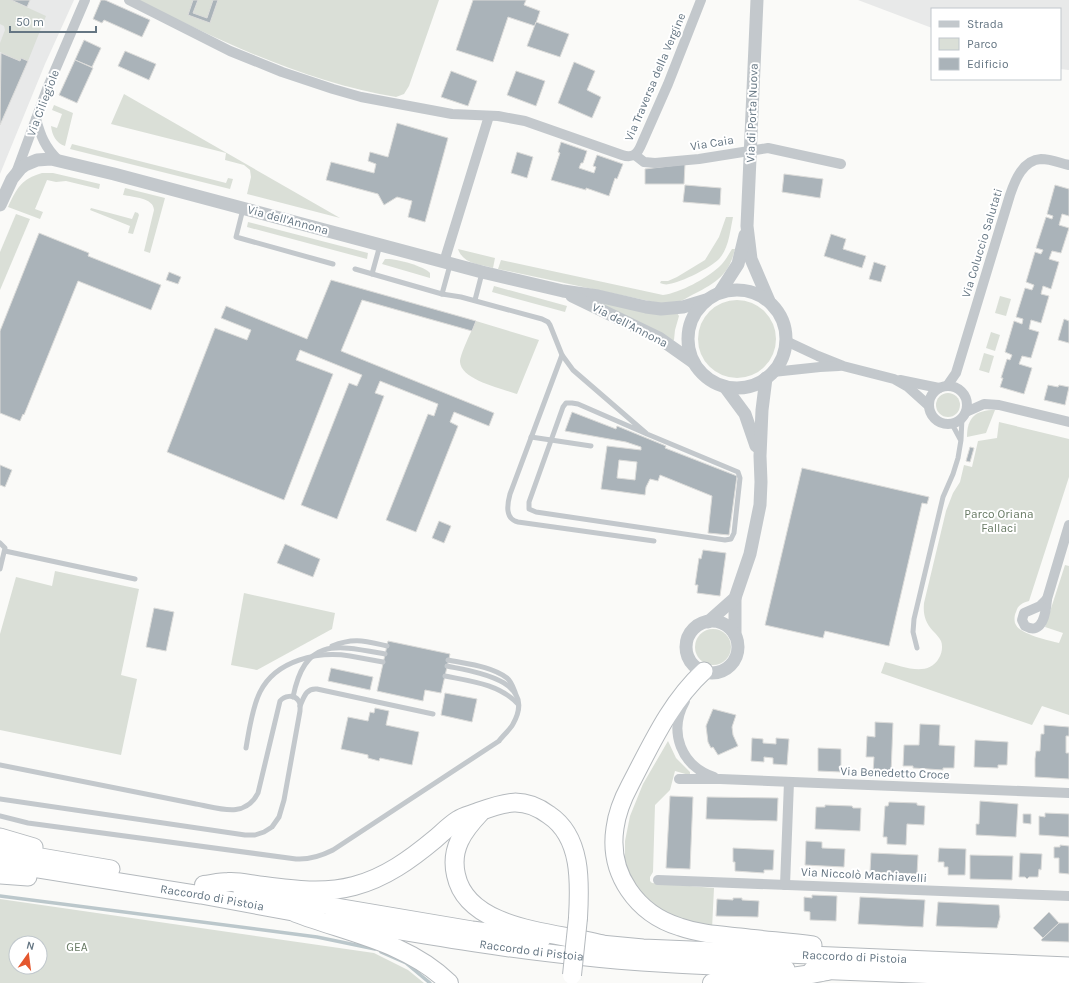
<svg xmlns="http://www.w3.org/2000/svg" width="1069" height="983" font-family="Karla,sans-serif">
<style>
.built{fill:#e8e9e9}
.green{fill:#dadfd7;fill-rule:evenodd}
.lines{fill:none;stroke-linecap:round;stroke-linejoin:round}
.stream{stroke:#bbc7cb;stroke-width:3.5}
.building{fill:#aab3b9;stroke:#dcdcda;fill-rule:evenodd}
.trunk-casing{stroke:#b4b9bd;stroke-width:19}
.motorway-casing{stroke:#b4b9bd;stroke-width:20}
.service{stroke:#c3c8cc;stroke-width:5}
.minor{stroke:#c3c8cc;stroke-width:10}
.tertiary{stroke:#c3c8cc;stroke-width:13}
.trunk{stroke:#fff;stroke-width:17}
.motorway{stroke:#fff;stroke-width:18}
.motorway-bridge-casing{stroke:#b4b9bd;stroke-width:20;stroke-linecap:butt}
.motorway-bridge{stroke:#fff;stroke-width:18}
.labels{text-anchor:middle;dominant-baseline:central;stroke-width:4;stroke-linejoin:round;paint-order:stroke}
.street-label{font-size:12px;fill:#657683;stroke:#fff}
.park-label{font-size:12px;fill:#687a64;stroke:#fff}
</style>
<rect width="100%" height="100%" fill="#fafaf8"/>
<g class="built">
<polygon points="0,0 74,0 45,64 0,174"/>
<polygon points="858,0 1069,0 1069,70 1060,69 1060,9 932,9 932,28"/>
</g>
<g class="green">
<polygon points="0,0 11,0 46,16 28,61 21,58 20,61 0,52 0,43 5,30 4,26 0,24"/>
<path d="M138,0H439L409,86L404,94L396,97C308,83 217,40 138,0Z"/>
<polygon points="124,94 340,218 247,194 251,177 250,170 244,165 225,160 226,153 111,124"/>
<path d="M54,105L73,113L65,146C56,143 52,135 51,126L57,128L62,114L52,110Z"/>
<polygon points="72,144 226,183 228,178 233,179 230,189 70,149"/>
<path d="M42,173H53L100,184L99,189L66,181L56,182L47,180L35,209L43,212L40,219L8,207C17,188 21,179 42,173Z"/>
<path d="M125,188L165,198L150,253L144,251L154,210C154,198 133,197 123,195Z"/>
<polygon points="91,208 132,219 135,212 138,213 139,215 133,234 128,233 130,226 90,210"/>
<polygon points="16,214 30,219 0,290 0,252"/>
<path d="M726,217H733C730,231 729,248 719,259C710,268 682,282 669,284C666,285 663,284 660,283L661,281H668L677,277L705,260L719,237Z"/>
<polygon points="248,222 368,253 367,259 247,227"/>
<path d="M458,249L495,258L493,268C479,264 463,264 458,249Z"/>
<path d="M732,249H735C728,280 710,285 685,299L679,302L663,304L498,269L501,260L663,295C680,293 707,278 719,267C725,262 728,255 732,249Z"/>
<path d="M385,259C395,258 424,266 430,273V278L382,264Z"/>
<polygon points="494,286 567,306 565,312 492,292"/>
<polygon points="1000,296 1011,299 1006,316 995,313"/>
<circle cx="737" cy="339" r="39"/>
<polygon points="595,300 677,313 679,316 675,330 674,340 672,341"/>
<path d="M476,321L539,340L517,394C503,389 461,380 460,362C460,354 472,330 476,321Z"/>
<polygon points="991,332 1000,335 995,351 986,348"/>
<polygon points="984,353 994,356 989,373 979,370"/>
<circle cx="948" cy="405" r="12"/>
<path d="M995,410L986,433L967,437C967,417 976,410 995,410Z"/>
<path d="M999,422L1069,439V477L1029,601C1022,603 1018,605 1016,612C1014,616 1014,622 1016,625C1020,634 1050,641 1059,643L1063,633L1045,627L1065,565L1069,566V715L1042,706L1032,725L881,673L885,662C902,666 928,678 939,658C942,653 943,646 941,641C939,637 936,634 933,631C925,622 923,614 924,603L946,511L953,493L960,482L964,465L972,467L978,441L997,438Z"/>
<polygon points="55,571 139,589 121,675 137,679 121,755 0,730 0,634 16,577 52,586"/>
<polygon points="244,593 335,613 332,629 257,670 231,665"/>
<circle cx="713" cy="647" r="18"/>
<polygon points="668,741 676,758 690,772 690,775 689,775 675,771 670,790 655,805 653,872 650,877 650,881 652,883 714,888 712,929 668,917 632,885 625,862 625,841 630,816 643,784"/>
<path d="M0,899L374,953L408,970L424,983H0ZM16,943H40V967H16Z"/>
</g>
<g class="lines">
<g class="stream">
<polyline points="0,896 317,937 375,949"/>
<polyline points="381,952 406,963 430,983"/>
</g>
</g>
<g class="building">
<polygon points="11,0 30,0 27,7"/>
<polygon points="101,0 105,0 150,20 142,37 104,20 102,23 93,19"/>
<polygon points="193,0 198,0 193,13 207,18 213,0 218,0 210,23 188,15"/>
<polygon points="473,0 526,0 524,5 540,11 535,26 508,17 493,62 456,50"/>
<polygon points="536,22 569,34 560,57 527,46"/>
<polygon points="84,40 101,48 92,67 75,60"/>
<polygon points="125,51 156,64 149,80 118,66"/>
<polygon points="1,53 20,61 21,58 28,61 0,125"/>
<polygon points="75,60 93,68 77,103 59,95"/>
<polygon points="574,62 595,71 587,90 601,97 592,118 558,103"/>
<polygon points="451,71 477,81 468,106 441,97"/>
<polygon points="516,71 545,81 536,106 507,95"/>
<polygon points="397,123 448,138 425,222 408,217 412,201 397,197 384,205 378,194 326,180 331,162 374,173 376,164 368,161 370,152 388,157"/>
<polygon points="561,142 587,151 583,163 581,163 579,168 594,173 596,167 593,166 597,155 623,164 617,179 615,178 609,196 586,188 586,190 551,180 560,153 558,152"/>
<polygon points="517,152 533,157 527,178 511,173"/>
<polygon points="685,164 684,184 645,184 645,169"/>
<polygon points="784,174 823,179 820,198 782,192"/>
<polygon points="685,185 721,188 720,205 683,202"/>
<polygon points="1055,185 1069,189 1069,216 1062,214 1059,225 1069,228 1061,253 1052,251 1049,259 1059,262 1051,289 1043,286 1041,294 1049,296 1041,323 1031,320 1029,329 1039,332 1031,358 1022,356 1019,364 1032,368 1024,394 1000,387 1003,378 1001,378 1007,359 1010,360 1012,355 1005,352 1014,321 1022,324 1023,319 1016,317 1025,288 1032,290 1034,285 1026,282 1035,252 1041,254 1043,250 1036,248 1046,217 1052,219 1053,216 1047,214"/>
<polygon points="39,233 89,253 88,256 161,285 151,310 78,281 24,415 23,414 20,421 0,413 0,331"/>
<polygon points="831,234 846,239 843,249 866,256 862,268 824,256"/>
<polygon points="874,262 886,266 881,282 869,279"/>
<polygon points="169,272 181,277 178,284 166,280"/>
<polygon points="331,280 476,321 472,331 362,300 341,351 494,413 489,426 454,412 450,422 458,426 416,532 386,520 428,414 434,416 438,404 380,381 375,393 384,396 337,519 301,505 349,383 357,386 362,375 300,350 296,360 333,374 284,500 167,452 215,328 247,340 251,330 221,318 226,306 307,339"/>
<polygon points="1064,319 1069,321 1069,343 1058,340"/>
<polygon points="1048,385 1058,387 1059,385 1069,387 1065,405 1044,400"/>
<path d="M572,412L616,429L617,426L666,446L665,448L737,476L729,535L708,533L712,496L660,475L658,481L650,479L646,487L645,495L601,489L607,446L641,450V447L626,442L565,431ZM619,460L637,462L635,480L617,478Z"/>
<polygon points="970,447 974,448 970,462 966,461"/>
<polygon points="0,465 12,470 5,487 0,485"/>
<polygon points="802,468 929,497 927,504 922,503 889,646 825,631 823,638 765,625"/>
<polygon points="439,521 451,526 444,543 432,538"/>
<polygon points="285,544 320,559 313,577 277,563"/>
<polygon points="703,550 726,553 720,596 697,593 698,585 695,585 699,558 701,559"/>
<polygon points="154,608 174,612 166,651 146,647"/>
<polygon points="388,641 450,654 441,693 425,690 423,701 377,691"/>
<polygon points="331,668 373,677 370,690 328,681"/>
<polygon points="445,693 477,699 472,722 441,715"/>
<polygon points="375,708 389,711 386,725 419,732 412,765 380,758 379,761 368,758 368,755 341,749 348,717 368,721 370,712 374,713"/>
<polygon points="713,709 736,715 732,727 733,735 738,746 718,755 713,747 711,748 708,742 706,726"/>
<polygon points="875,722 893,723 891,774 873,773 874,757 866,757 867,736 875,737"/>
<polygon points="920,724 940,725 939,745 955,746 954,768 943,768 943,770 913,768 913,766 903,766 904,745 919,745"/>
<polygon points="1044,725 1069,727 1069,736 1066,736 1066,753 1069,753 1069,779 1035,777 1035,759 1036,751 1040,751 1041,734 1044,734"/>
<polygon points="752,738 763,739 763,743 776,744 776,738 789,739 787,765 773,764 773,758 764,757 764,762 751,761"/>
<polygon points="975,740 1008,742 1007,765 998,765 998,768 974,767"/>
<polygon points="818,748 841,749 841,772 818,771"/>
<polygon points="670,796 693,797 690,869 666,868"/>
<polygon points="707,797 778,798 777,821 706,819"/>
<polygon points="980,801 1018,804 1016,837 976,835 976,824 979,824"/>
<polygon points="889,802 917,803 917,805 925,806 924,825 907,824 906,845 887,844 887,837 883,837 885,806 888,806"/>
<polygon points="825,805 852,806 853,808 861,808 860,831 815,829 816,807 825,807"/>
<polygon points="1045,813 1069,814 1069,837 1039,835 1039,816 1045,817"/>
<polygon points="1023,814 1031,814 1031,824 1023,823"/>
<polygon points="806,841 822,842 822,848 845,849 844,867 805,865"/>
<polygon points="1060,845 1069,846 1069,874 1059,873 1059,858 1054,858 1054,847 1060,847"/>
<polygon points="733,848 774,850 773,870 764,870 764,873 735,871 735,862 733,862"/>
<polygon points="939,848 966,849 965,875 948,875 948,867 944,867 944,862 938,862"/>
<polygon points="871,853 918,855 917,874 870,872"/>
<polygon points="1020,853 1042,854 1041,870 1039,869 1038,877 1029,877 1027,879 1025,877 1019,877"/>
<polygon points="970,855 1013,856 1012,880 970,879"/>
<polygon points="812,895 837,896 836,921 810,920 810,912 804,911 804,897 812,898"/>
<polygon points="860,897 925,900 923,927 858,924"/>
<polygon points="733,898 742,898 742,900 759,901 758,917 716,916 717,899 733,900"/>
<polygon points="938,902 999,905 1000,917 997,928 936,926"/>
<polygon points="1049,912 1059,923 1043,938 1033,928"/>
<polygon points="1059,923 1069,923 1069,942 1042,941 1041,940 1043,938"/>
</g>
<g class="lines">
<g class="trunk-casing">
<g id="trunk">
<path d="M704,671C670,702 651,745 630,785C623,798 617,813 615,828C608,874 637,914 680,927C700,934 720,935 740,937C765,940 789,942 813,945"/>
<polyline points="0,837 34,847"/>
<polyline points="0,850 111,869"/>
<path id="s1" d="M0,863L201,895L309,915"/>
<polyline points="0,875 28,877"/>
<polyline points="242,891 472,930 542,939"/>
<path id="s2" d="M333,920C414,933 495,948 577,956C646,964 716,966 786,969"/>
<path id="s3" d="M590,943L643,948L1069,966"/>
<polyline points="812,970 1069,980"/>
</g>
</g>
<g class="motorway-casing">
<g id="motorway">
<path d="M480,813C463,831 450,849 456,875C468,932 560,932 604,945"/>
<path d="M204,885C212,884 220,882 228,882C240,881 252,885 264,886C294,890 324,894 354,886C385,878 411,859 435,839C442,833 450,825 458,820C464,816 471,815 478,812C505,802 523,796 549,815C582,837 580,883 578,918"/>
<path d="M296,913C349,933 407,942 449,983"/>
<path d="M712,983C738,976 760,977 787,977C800,977 814,973 827,971"/>
</g>
</g>
<g class="service">
<polyline points="243,209 236,237 333,264"/>
<polyline points="355,269 442,294 461,297 542,319 548,322 550,325 562,355 573,370 647,434 738,472 740,478 734,533 731,539 725,540 536,512 529,509 529,502 563,407 566,403 572,403 578,404 647,434"/>
<polyline points="372,274 380,245"/>
<polyline points="442,294 450,265"/>
<polyline points="475,300 482,273"/>
<path d="M562,355L510,494C507,505 505,519 518,522L654,541"/>
<polyline points="952,424 960,439"/>
<polyline points="531,437 591,446"/>
<polyline points="0,543 5,548 0,569"/>
<polyline points="5,551 135,579"/>
<path d="M332,646C354,637 365,641 387,646"/>
<polyline points="917,648 913,632 914,619 943,497 953,474 958,458 961,440 962,418"/>
<path d="M448,660C467,664 491,666 507,678C511,681 513,687 515,692"/>
<path d="M445,676C470,681 499,684 518,704"/>
<path d="M293,697C305,637 336,645 385,654"/>
<path d="M300,706C304,697 306,688 317,689L433,714"/>
<path d="M246,748C249,731 252,708 260,692C276,660 318,651 350,656C361,658 372,660 383,662"/>
<path d="M0,765L196,804C219,808 245,819 258,793L280,701C284,696 294,694 298,700C301,703 300,707 300,711L284,800L279,817L272,827L264,832L255,835H245L0,799"/>
<path d="M0,816L28,823L296,859C310,860 321,856 333,850L499,741C503,735 510,730 513,724C538,680 475,672 447,666"/>
</g>
<g class="minor">
<path d="M129,0L230,51L282,72L333,89L361,97L452,114L498,116L525,121L622,155C634,159 638,153 642,143L668,84L701,0"/>
<path d="M36,119C41,137 45,147 58,160"/>
<polyline points="635,155 644,162 655,163 699,159 768,148 841,164"/>
<polyline points="16,173 47,89 85,0"/>
<polyline points="444,262 489,116"/>
<polyline points="786,341 818,356 843,366 894,379 908,387 928,405"/>
<polyline points="773,372 820,367 839,366"/>
<polyline points="900,380 939,388"/>
<circle cx="948" cy="405" r="19"/>
<path d="M947,386L956,373L1010,195C1015,180 1023,160 1041,159C1051,159 1060,163 1069,165"/>
<polyline points="966,412 984,404 999,405 1069,422"/>
<path d="M1047,599C1046,612 1043,636 1025,626L1022,620L1024,613L1040,606Z"/>
<polyline points="1047,599 1069,525"/>
<path d="M685,701C668,732 681,766 714,777"/>
<polyline points="679,779 720,779 1069,793"/>
<polyline points="658,880 1069,896"/>
<polyline points="785,885 789,782"/>
</g>
<g class="tertiary">
<polyline points="757,0 747,226 751,259 769,301"/>
<polyline points="0,205 12,179 21,168 25,165 37,160 51,159 114,174 482,272 563,291 598,296 646,307 661,309 683,307 706,300"/>
<circle cx="737" cy="339" r="49"/>
<polyline points="720,292 738,264 745,235"/>
<polyline points="572,296 659,338 693,362"/>
<polyline points="725,387 745,414 756,446"/>
<polyline points="735,598 735,635"/>
<circle cx="712" cy="647" r="26"/>
<polyline points="708,622 735,598 750,554 760,505 761,482 760,456 762,410 766,378"/>
</g>
<use href="#trunk" class="trunk"/>
<use href="#motorway" class="motorway"/>
<g class="motorway-bridge-casing">
<polyline id="motorway-bridge" points="572,975 578,918"/>
</g>
<use href="#motorway-bridge" class="motorway-bridge"/>
</g>
<g class="labels">
<g class="street-label">
<text transform="translate(655 77) rotate(-67)">Via Traversa della Vergine</text>
<text transform="translate(43 103) rotate(-69)">Via Ciliegiole</text>
<text transform="translate(752 113) rotate(-88)">Via di Porta Nuova</text>
<text transform="translate(712 143) rotate(-9)">Via Caia</text>
<text transform="translate(288 220) rotate(15)">Via dell'Annona</text>
<text transform="translate(982 243) rotate(-73)">Via Coluccio Salutati</text>
<text transform="translate(630 325) rotate(27)">Via dell'Annona</text>
<text transform="translate(895 773) rotate(2)">Via Benedetto Croce</text>
<text transform="translate(864 875) rotate(3)">Via Niccolò Machiavelli</text>
<text stroke="none"><textPath href="#s1" startOffset="215">Raccordo di Pistoia</textPath></text>
<text stroke="none"><textPath href="#s2" startOffset="201">Raccordo di Pistoia</textPath></text>
<text stroke="none"><textPath href="#s3" startOffset="265">Raccordo di Pistoia</textPath></text>
</g>
<g class="park-label">
<text x="999" y="514">Parco Oriana<tspan x="999" dy="14">Fallaci</tspan></text>
<text x="77" y="947">GEA</text>
</g>
</g>
<rect x="931" y="8" width="130" height="72" fill="#ffffff" stroke="#c1c8cd"/>
<rect x="939" y="21" width="20" height="6" fill="#c3c8cc" stroke="#c1c8cd"/>
<text x="967" y="28" font-size="12" fill="#657683">Strada</text>
<rect x="939" y="38" width="20" height="12" fill="#dadfd7" stroke="#c1c8cd"/>
<text x="967" y="48" font-size="12" fill="#657683">Parco</text>
<rect x="939" y="58" width="20" height="12" fill="#aab3b9" stroke="#c1c8cd"/>
<text x="967" y="68" font-size="12" fill="#657683">Edificio</text>
<g transform="translate(28 955) rotate(14)"><circle r="19" fill="#ffffff" stroke="#c1c8cd"/>
<path d="M0-3L7 15L0 10L-7 15Z" fill="#e4572e"/>
<text y="-6" font-size="11" font-weight="bold" text-anchor="middle" fill="#657683">N</text>
</g>
<path d="M10 26v6h86v-6" fill="none" stroke="#657683" stroke-width="2"/>
<text x="16" y="26" font-size="12" fill="#657683" stroke="#ffffff" stroke-width="3" paint-order="stroke">50 m</text>
</svg>
